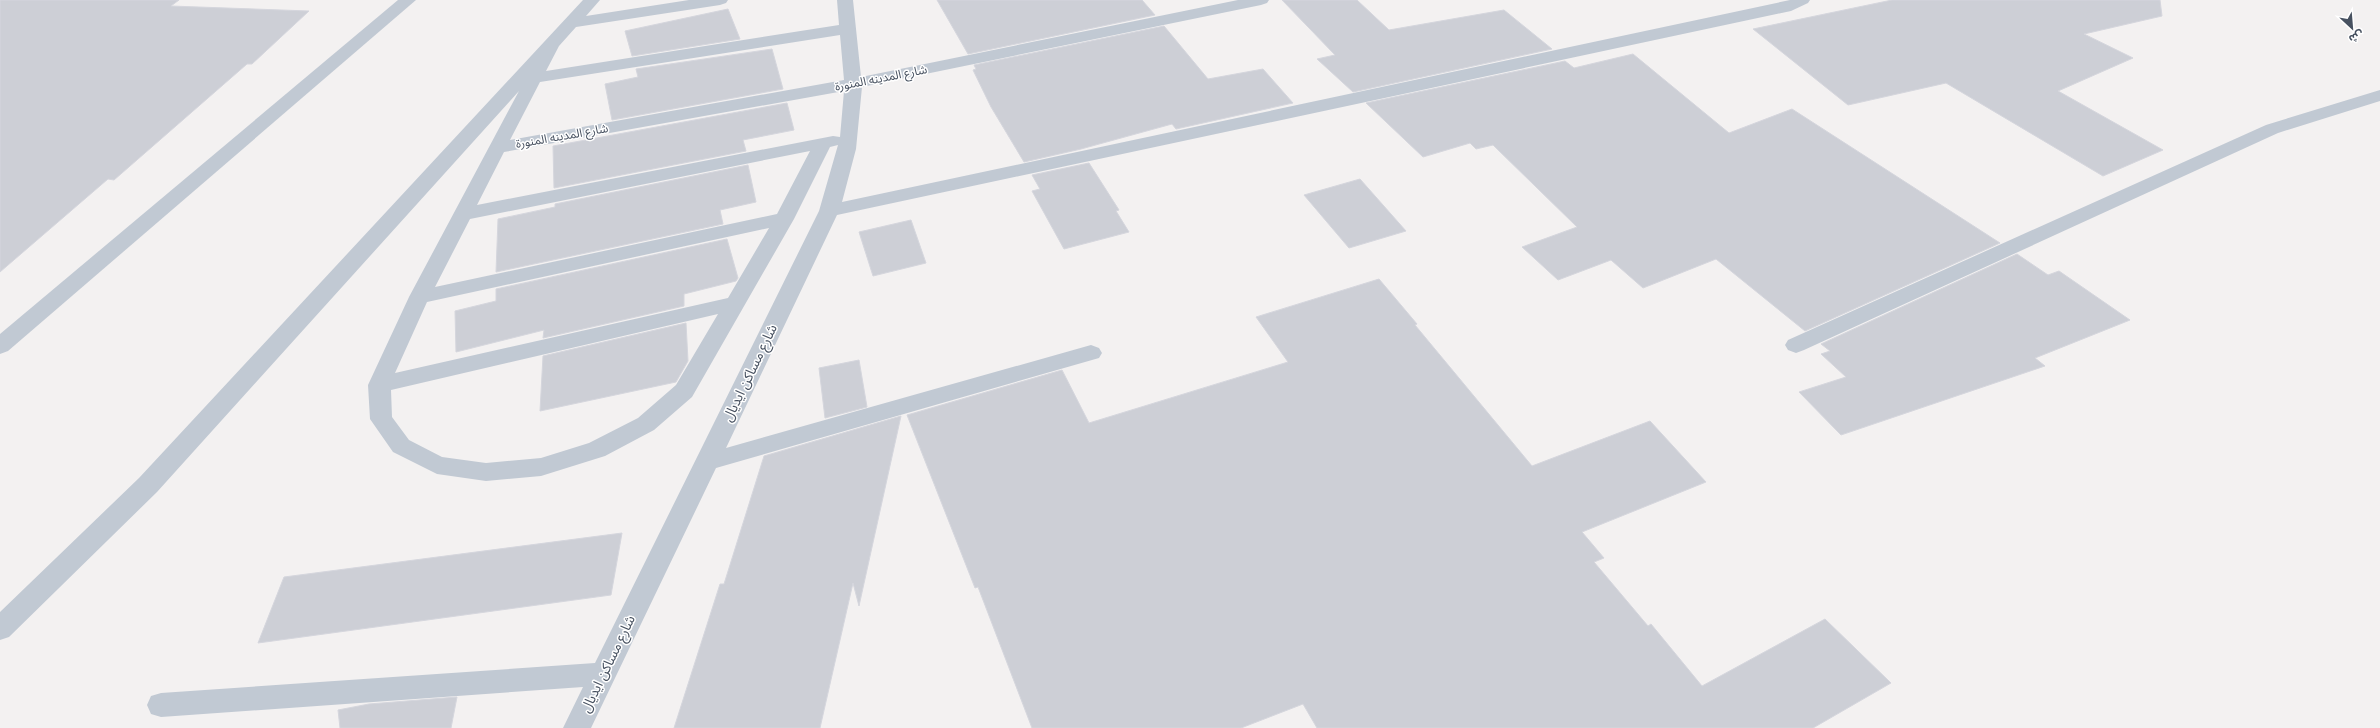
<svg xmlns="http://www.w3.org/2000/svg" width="2380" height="728" font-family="Figtree,'Noto Sans Arabic',sans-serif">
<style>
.building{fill:#cdcfd6;stroke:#d5d6dd}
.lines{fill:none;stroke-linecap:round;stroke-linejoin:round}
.minor{fill:#c1c9d3;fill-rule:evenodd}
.labels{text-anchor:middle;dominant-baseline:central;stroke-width:3;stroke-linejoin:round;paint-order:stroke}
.far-street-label{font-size:12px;fill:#475160;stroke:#fff}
.street-label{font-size:14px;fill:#475160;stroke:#fff}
</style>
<rect width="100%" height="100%" fill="#f3f1f1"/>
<g class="building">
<polygon points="0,0 179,0 171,6 309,11 252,64 247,64 114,180 108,179 0,272"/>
<polygon points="937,0 1142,0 1155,15 968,54"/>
<polygon points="1282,0 1357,0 1389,30 1504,10 1552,49 1353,92 1317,59 1335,55"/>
<polygon points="1892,0 2160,0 2162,16 2084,34 2133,58 2058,91 2163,150 2103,176 1946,83 1848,105 1753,29"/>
<polygon points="728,9 740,39 632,56 625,31"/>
<polygon points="1164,26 1208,79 1263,69 1293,103 1176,129 1172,124 1081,149 1024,162 991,107 973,70 976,69 974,65"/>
<polygon points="772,49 783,89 612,120 605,84 638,77 636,69"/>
<polygon points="1633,54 1729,133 1792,109 2000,243 1805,331 1716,259 1643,288 1611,260 1558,280 1522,247 1577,227 1493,145 1476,149 1470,143 1423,157 1366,103 1565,61 1574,68"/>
<polygon points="787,103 794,130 743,140 746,151 554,188 553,146"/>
<polygon points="1089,163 1119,210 1116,211 1129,232 1064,249 1032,191 1040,189 1032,175"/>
<polygon points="748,165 756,202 720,210 723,224 496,272 498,219 555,207 555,204"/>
<polygon points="1360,179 1406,231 1349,248 1304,195"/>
<polygon points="911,220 926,263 873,276 859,232"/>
<polygon points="727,239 738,278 736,281 684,294 684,306 543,338 544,330 456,352 455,311 496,301 496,289"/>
<polygon points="2017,254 2048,275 2059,271 2130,320 2035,358 2045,366 1841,435 1799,392 1846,377 1821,354 1830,351 1821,344"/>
<polygon points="1379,279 1417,324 1415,325 1532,466 1650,421 1706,482 1582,532 1604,558 1594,562 1648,626 1651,624 1702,686 1825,619 1891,683 1813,728 1317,728 1303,704 1241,728 1032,728 978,587 975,588 907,415 1062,370 1089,423 1288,362 1256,317"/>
<polygon points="686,323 688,361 676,382 540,411 543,356"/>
<polygon points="859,360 867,407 825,418 819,368"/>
<polygon points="901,416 859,606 853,583 820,728 674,728 720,584 724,584 764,456"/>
<polygon points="622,533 611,595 258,643 284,577"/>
<polygon points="457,697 451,728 340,728 338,710 369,704"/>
</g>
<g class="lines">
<g class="minor">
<polygon points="398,0 416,0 8,351 0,354 0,334"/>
<path d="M583,0H600L586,16L689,0H728L726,3L720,5L576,27L559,46L546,71L839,25L837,0H853L861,77L1238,0H1269L1267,3L1261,5L862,87L856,149L842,202L1790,0H1810L1808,3L1791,11L837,215L726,448L1091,345L1099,348L1102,353L1099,358L716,468L591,728H563L583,687L161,717L151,714L147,705L151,696L161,693L595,663L819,211L838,145L830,147L794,219L692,397L654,430L605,456L541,476L486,481L437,474L393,452L370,419L368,385L409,297L519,91L157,492L9,637L0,640V612L139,478ZM840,35L844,80L510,140L540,82ZM844,91L840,137L833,136L477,205L504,152ZM810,151L777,214L435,287L470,219ZM769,228L728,298L395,373L427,302ZM718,314L676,385L638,418L589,443L541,458L486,463L442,457L409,440L392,417L391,390Z"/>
<polygon points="2380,90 2380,101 2278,133 1804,350 1796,353 1788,350 1785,345 1788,340 2266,125"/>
</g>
</g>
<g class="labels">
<g class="far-street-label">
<text transform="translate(881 78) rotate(-11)">شارع المدينه المنورة</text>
<text transform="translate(562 136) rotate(-10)">شارع المدينه المنورة</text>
</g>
<g class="street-label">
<text transform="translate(750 373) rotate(-64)">شارع مساكن ايديال</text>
<text transform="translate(608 664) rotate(-64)">شارع مساكن ايديال</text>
</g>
</g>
<g transform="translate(2352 28) rotate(154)" stroke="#ffffff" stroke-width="3" paint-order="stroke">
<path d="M0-3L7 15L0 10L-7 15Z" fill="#475160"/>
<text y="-6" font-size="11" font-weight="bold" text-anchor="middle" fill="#475160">ش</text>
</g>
</svg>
